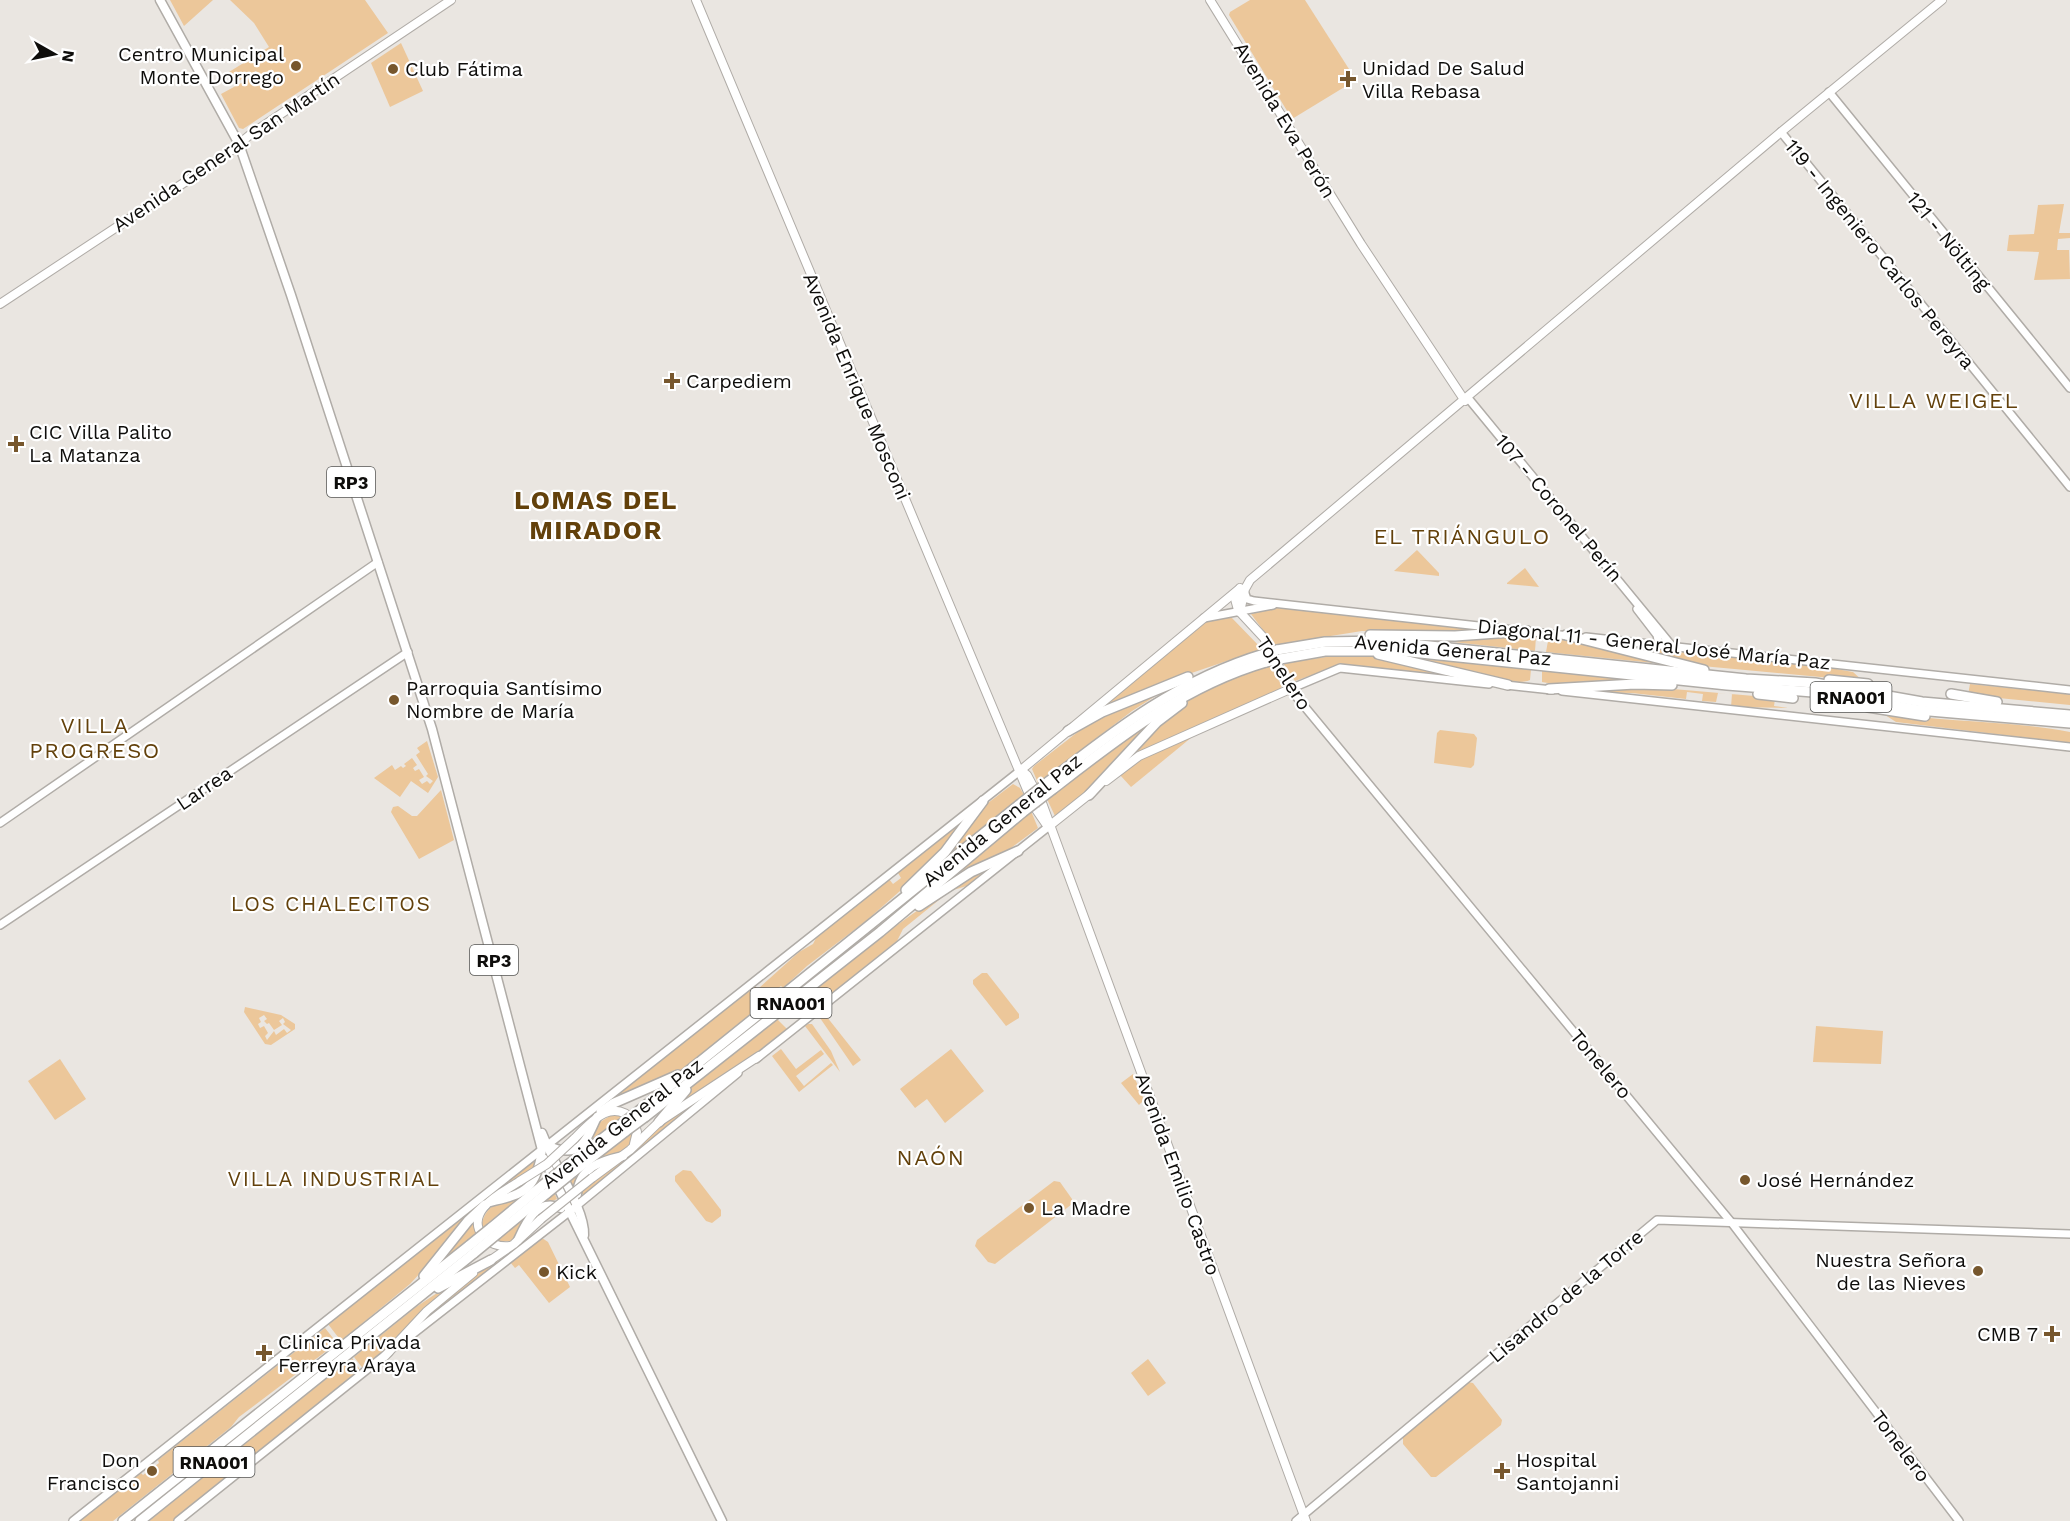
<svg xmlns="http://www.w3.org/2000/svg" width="2070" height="1521" font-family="'Work Sans',sans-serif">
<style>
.green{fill:#ecc79a;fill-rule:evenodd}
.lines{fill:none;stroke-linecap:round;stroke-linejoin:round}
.tertiary-casing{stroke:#b0aca7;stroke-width:10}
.secondary-casing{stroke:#b0aca7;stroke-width:10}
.primary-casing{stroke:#b0aca7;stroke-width:11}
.trunk-casing{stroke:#b0aca7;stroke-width:11}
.motorway-casing{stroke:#b0aca7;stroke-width:12}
.tertiary{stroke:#fff;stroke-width:7}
.secondary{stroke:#fff;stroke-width:8}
.primary{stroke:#fff;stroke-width:8}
.trunk{stroke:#fff;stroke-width:8}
.motorway{stroke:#fff;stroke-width:9}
.secondary-bridge-casing{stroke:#b0aca7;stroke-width:10;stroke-linecap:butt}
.motorway-bridge-casing{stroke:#b0aca7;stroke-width:12;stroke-linecap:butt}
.secondary-bridge{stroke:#fff;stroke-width:8}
.motorway-bridge{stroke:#fff;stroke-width:9}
.poi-dot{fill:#77572d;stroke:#fff;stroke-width:2}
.labels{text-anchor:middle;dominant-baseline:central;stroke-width:4.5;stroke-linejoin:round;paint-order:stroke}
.shield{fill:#fff;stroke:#565654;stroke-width:1.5}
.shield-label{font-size:18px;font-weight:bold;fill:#0e0d0b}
.poi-label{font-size:20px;fill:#0e0d0b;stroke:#fff;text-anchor:start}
.street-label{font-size:20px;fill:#0e0d0b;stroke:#fff}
.neighbourhood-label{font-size:21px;letter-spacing:1.5px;fill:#63410b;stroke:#fff}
.quarter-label{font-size:22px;letter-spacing:1.5px;fill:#63410b;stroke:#fff}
.district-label{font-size:26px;font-weight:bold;letter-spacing:1.5px;fill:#63410b;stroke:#fff}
</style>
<rect width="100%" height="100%" fill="#eae6e1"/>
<g class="green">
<polygon points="170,0 213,0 184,26"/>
<polygon points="230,0 365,0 388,33 243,129 239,128 221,94 258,74 256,71 235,83 229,72 269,47 254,23"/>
<polygon points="1250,0 1305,0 1356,80 1292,119 1229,15 1230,12"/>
<polygon points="401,43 423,91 390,107 371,63"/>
<polygon points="2064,204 2059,233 2070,233 2070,238 2058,239 2057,250 2069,250 2070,279 2034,280 2039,252 2007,251 2009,235 2034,234 2038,205"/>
<polygon points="1417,550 1439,573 1439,576 1394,571"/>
<polygon points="1525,568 1539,587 1507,584 1507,583"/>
<polygon points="1279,607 1491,629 1435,634 1362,631 1274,645 1251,614"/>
<polygon points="1230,616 1262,649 1171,680 1094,713 1202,621"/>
<polygon points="1519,634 1536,637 1535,651 1435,640"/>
<polygon points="1554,638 1580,642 1673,665 1546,652 1548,641"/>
<polygon points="1602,641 1814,665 1853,672 1863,681 1702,666"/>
<polygon points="1333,656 1377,657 1476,679 1338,666 1295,681 1283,663"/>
<path d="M1405,657L1531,669L1530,680C1513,689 1428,663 1405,657Z"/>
<path d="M1270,666L1282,686L1280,689L1124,762C1139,746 1153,728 1169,714C1198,690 1234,676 1270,666Z"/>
<polygon points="1542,670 1652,680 1560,685 1542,682"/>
<polygon points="1970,684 2070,694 2070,705 1968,695"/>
<polygon points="1638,686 1766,697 1775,699 1774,706 1788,708 1731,707 1732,694 1718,693 1716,702 1702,701 1703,694 1687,692 1686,699 1632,693 1582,692"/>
<polygon points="1165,690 1132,711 1038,783 1032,769 1034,766 1097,717"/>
<path d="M1879,711C1942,723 2007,720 2070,732V743L1896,722Z"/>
<polygon points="1163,713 1094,786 1055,816 1047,799"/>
<polygon points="1440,730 1474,734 1477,738 1474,765 1471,768 1434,763 1437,733"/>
<polygon points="1192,737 1131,787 1120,775 1135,762"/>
<polygon points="427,741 438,777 428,793 411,781 400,797 374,778 392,765 395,770 401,766 403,768 406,766 404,764 412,758 417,765 413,768 415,771 419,769 424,777 419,780 422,784 427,781 430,784 433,781 426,776 428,774 416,755 420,752 417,748"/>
<polygon points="1013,784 1020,788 1024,795 927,872 984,806"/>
<polygon points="441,790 454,840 419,859 391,812 393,807 398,806 412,816 417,816"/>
<polygon points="1031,811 1038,828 1000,856 942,887"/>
<polygon points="964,820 934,861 866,921 807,966 783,988 781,986 766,998 759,988 799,952 813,944 816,938 889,879 893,884 901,878 898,873"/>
<path d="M998,864L970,885L950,891L903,929L897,941L823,1001L813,990C872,943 930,896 998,864Z"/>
<polygon points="982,973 987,973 1019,1014 1019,1018 1006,1026 973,984 973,980"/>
<path d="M754,984L765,1002C732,1030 700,1060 662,1081C643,1091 621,1093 603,1105Z"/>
<path d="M245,1007L281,1015L295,1024V1029L271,1045L265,1044L244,1012ZM264,1015L267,1019L264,1021L267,1024L269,1023L274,1030L282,1025L279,1021L283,1018L285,1022L283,1024L291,1030L287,1033L284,1029L276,1035L274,1031L267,1040L265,1036L268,1033L264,1026L260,1028L258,1024L261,1022L259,1018Z"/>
<polygon points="823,1012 861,1060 853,1066 820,1018"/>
<polygon points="777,1019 789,1031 758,1055 667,1114 697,1082"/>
<polygon points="808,1024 812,1024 831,1051 840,1072 805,1026"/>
<polygon points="1816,1026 1883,1031 1881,1064 1813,1062"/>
<polygon points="781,1049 796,1069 821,1050 824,1054 796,1076 804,1086 831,1063 833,1065 799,1092 772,1056"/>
<polygon points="951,1049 984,1091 945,1123 927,1099 915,1108 900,1089"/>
<polygon points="60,1059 86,1099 55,1120 28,1081"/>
<polygon points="1133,1074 1144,1100 1139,1105 1121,1083"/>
<polygon points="719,1086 584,1195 582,1194 581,1188 635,1150 658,1126"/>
<polygon points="615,1113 624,1116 583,1148 600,1122"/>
<polygon points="635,1129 631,1144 626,1149 602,1159 571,1188 568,1182"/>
<polygon points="532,1160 535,1161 535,1168 487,1201 410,1284 341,1341 328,1324"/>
<polygon points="683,1170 691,1171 721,1210 721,1216 712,1223 706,1221 675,1181 675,1176"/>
<polygon points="1054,1181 1060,1182 1072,1199 1072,1204 995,1264 988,1262 975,1246 977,1240"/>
<path d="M529,1191L481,1231C483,1201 505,1200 529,1191Z"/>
<polygon points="554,1192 557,1199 548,1203 511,1241 495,1242"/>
<polygon points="475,1219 476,1235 437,1266"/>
<polygon points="542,1238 548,1242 570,1287 549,1303 519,1265 515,1268 510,1262"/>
<polygon points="503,1258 504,1259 413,1330 458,1286"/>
<polygon points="470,1271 364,1370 354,1357 416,1307"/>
<polygon points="325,1328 337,1343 239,1417 231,1427 113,1521 80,1521 141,1473 143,1475 159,1463 158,1460"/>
<polygon points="352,1358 361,1371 173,1521 149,1521"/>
<polygon points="1148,1359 1166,1383 1148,1396 1131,1373"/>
<polygon points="1468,1382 1473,1383 1502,1420 1501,1425 1436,1477 1431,1477 1403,1444 1403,1437"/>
</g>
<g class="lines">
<g class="tertiary-casing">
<g id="tertiary">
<polyline points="1829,92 2070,388"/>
<polyline points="1781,132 2070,487"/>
<polyline points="1468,398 1672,646"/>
<polyline points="1244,591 1247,599 1254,601 1569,636"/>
<polyline points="1637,609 1657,635 1659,645"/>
<polyline points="1204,618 1273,605"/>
<polyline points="1586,637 2070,690"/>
<polyline points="1489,684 1340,668 1290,689 1731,1222 1959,1521"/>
<polyline points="1506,685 1552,690"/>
<polyline points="1562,691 2070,747"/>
<polyline points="0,823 378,562"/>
<polyline points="0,925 408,652"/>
<polyline points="756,1059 1048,827"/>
<polyline points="400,1344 569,1212 738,1073"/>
<polyline points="73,1521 1021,770"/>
<polyline points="178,1521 389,1352"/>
<polyline points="1296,1521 1657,1220 2070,1234"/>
</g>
</g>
<g class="secondary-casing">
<g id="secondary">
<polyline points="696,0 1028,792"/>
<polyline points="1210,0 1361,244 1465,401"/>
<polyline points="0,304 223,157 251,134 451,0"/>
<polyline points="1240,612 1245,589 1250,580 1781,132 1942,0"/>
<polyline points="1021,770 1239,589"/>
<polyline points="1021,770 1027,775 1034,788"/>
<polyline points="1106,781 1139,756 1290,689 1264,638 1238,610 1235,599 1240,588"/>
<polyline points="1042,803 1306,1521"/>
<polyline points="1035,808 1048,827"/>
<polyline points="1048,827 1092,792"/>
<path d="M574,1139C590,1123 612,1096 634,1121L637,1132L634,1144"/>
<polyline points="592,1178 630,1150 659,1122 759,1056"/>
<path d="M510,1246C488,1249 467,1228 484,1207C493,1196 508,1189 520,1181"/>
<polyline points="488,1262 514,1244 541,1219"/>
<polyline points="385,1356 427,1311 473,1273"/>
</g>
</g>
<g class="primary-casing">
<g id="primary">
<path d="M547,1145C557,1170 585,1210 584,1235"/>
<polyline points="544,1159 722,1521"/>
<path d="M577,1194C579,1167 601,1161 623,1156"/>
<path d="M518,1240C526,1222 537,1198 561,1208"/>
</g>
</g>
<g class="trunk-casing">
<g id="trunk">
<path d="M160,0L239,144L291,295L432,729L542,1150C536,1188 527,1194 490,1202"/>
<path d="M542,1133L547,1145C578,1160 585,1144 597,1117"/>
</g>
</g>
<g class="motorway-casing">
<g id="motorway">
<polyline points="1370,635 1455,636 1527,631"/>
<polyline points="1566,635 1704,670"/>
<polyline points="1277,650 1325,642 1382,641 1746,679 1815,683 1922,702 2070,715"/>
<polyline points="1378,654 1508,685"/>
<polyline points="1280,659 1325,651 1401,651 1727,685 1825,693 1918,710 2070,723"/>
<polyline points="1829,680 1868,684"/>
<polyline points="1549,689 1635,684 1672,685"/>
<polyline points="1758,694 1793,698"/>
<polyline points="1951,694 1997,702"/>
<polyline points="1868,707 1925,716"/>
<polyline points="1068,731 1102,712 1188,677"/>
<path d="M1048,782C1116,729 1180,679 1264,654"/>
<path d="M1053,789C1120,737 1184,686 1266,662"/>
<polyline points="1089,795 1157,722 1182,703"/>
<polyline points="906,890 945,852 983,801"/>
<polyline points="919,906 971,872 1018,851"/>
<polyline points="640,1110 1019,805"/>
<polyline points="601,1112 614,1103 678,1075"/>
<polyline points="645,1117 880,932 1023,812"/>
<polyline points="659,1122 686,1090"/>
<polyline points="569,1164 620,1125"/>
<polyline points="573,1172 626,1131"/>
<polyline points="491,1228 543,1185"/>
<polyline points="497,1234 547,1193"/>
<polyline points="424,1276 468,1221 485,1205"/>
<polyline points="438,1288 491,1260"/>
<polyline points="123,1521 470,1245"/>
<polyline points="140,1521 474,1253"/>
</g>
</g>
<use href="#tertiary" class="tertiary"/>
<use href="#secondary" class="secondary"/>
<use href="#primary" class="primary"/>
<use href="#trunk" class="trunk"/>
<use href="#motorway" class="motorway"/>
<g class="secondary-bridge-casing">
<g id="secondary-bridge">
<polyline points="520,1181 547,1164 574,1139"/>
<polyline points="541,1219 592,1178"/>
</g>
</g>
<g class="motorway-bridge-casing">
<g id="motorway-bridge">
<polyline points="1264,654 1277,650"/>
<polyline points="1266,662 1280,659"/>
<polyline points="1019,805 1048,782"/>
<polyline points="1023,812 1053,789"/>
<polyline points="620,1125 640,1110"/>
<polyline points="626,1131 645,1117"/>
<polyline points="543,1185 569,1164"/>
<polyline points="547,1193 573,1172"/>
<polyline points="470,1245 491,1228"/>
<polyline points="474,1253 497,1234"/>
</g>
</g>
<use href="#secondary-bridge" class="secondary-bridge"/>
<use href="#motorway-bridge" class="motorway-bridge"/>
</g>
<g class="poi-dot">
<circle cx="296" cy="66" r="6"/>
<circle cx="393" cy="69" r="6"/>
<path d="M1345 70h6v6h6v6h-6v6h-6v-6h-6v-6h6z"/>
<path d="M669 372h6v6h6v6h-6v6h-6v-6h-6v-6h6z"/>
<path d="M13 435h6v6h6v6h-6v6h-6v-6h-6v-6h6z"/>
<circle cx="394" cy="700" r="6"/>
<circle cx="1745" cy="1180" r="6"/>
<circle cx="1029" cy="1208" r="6"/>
<circle cx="1978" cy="1271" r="6"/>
<circle cx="544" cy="1272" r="6"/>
<path d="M2049 1325h6v6h6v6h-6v6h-6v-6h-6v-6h6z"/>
<path d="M261 1344h6v6h6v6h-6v6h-6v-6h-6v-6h6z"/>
<circle cx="152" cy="1471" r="6"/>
<path d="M1499 1462h6v6h6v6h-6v6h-6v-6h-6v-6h6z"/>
</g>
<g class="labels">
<g class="shield">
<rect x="327" y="467" width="48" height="30" rx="4.5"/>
<rect x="1810.5" y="682" width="81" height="30" rx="4.5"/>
<rect x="470" y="945" width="48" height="30" rx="4.5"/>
<rect x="750.5" y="988" width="81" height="30" rx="4.5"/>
<rect x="173.5" y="1447" width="81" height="30" rx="4.5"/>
</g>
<g class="shield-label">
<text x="351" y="482">RP3</text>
<text x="1851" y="697">RNA001</text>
<text x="494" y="960">RP3</text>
<text x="791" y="1003">RNA001</text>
<text x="214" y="1462">RNA001</text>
</g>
<g class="poi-label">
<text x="284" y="54" text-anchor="end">Centro Municipal<tspan x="284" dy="23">Monte Dorrego</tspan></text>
<text x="1362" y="68">Unidad De Salud<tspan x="1362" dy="23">Villa Rebasa</tspan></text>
<text x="405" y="69">Club Fátima</text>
<text x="686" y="381">Carpediem</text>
<text x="29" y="432">CIC Villa Palito<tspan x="29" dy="23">La Matanza</tspan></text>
<text x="406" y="688">Parroquia Santísimo<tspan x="406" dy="23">Nombre de María</tspan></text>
<text x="1757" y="1180">José Hernández</text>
<text x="1041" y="1208">La Madre</text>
<text x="1966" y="1260" text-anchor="end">Nuestra Señora<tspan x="1966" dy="23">de las Nieves</tspan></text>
<text x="556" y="1272">Kick</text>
<text x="2038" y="1334" text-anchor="end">CMB 7</text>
<text x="278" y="1342">Clinica Privada<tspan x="278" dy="23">Ferreyra Araya</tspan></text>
<text x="140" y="1460" text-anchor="end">Don<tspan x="140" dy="23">Francisco</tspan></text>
<text x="1516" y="1460">Hospital<tspan x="1516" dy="23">Santojanni</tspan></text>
</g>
<g class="street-label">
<text transform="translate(1285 120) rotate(59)">Avenida Eva Perón</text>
<text transform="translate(226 152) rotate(-34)">Avenida General San Martín</text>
<text transform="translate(1949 241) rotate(51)">121 - Nölting</text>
<text transform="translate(1880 254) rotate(51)">119 - Ingeniero Carlos Pereyra</text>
<text transform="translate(857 386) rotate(67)">Avenida Enrique Mosconi</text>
<text transform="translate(1559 508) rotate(50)">107 - Coronel Perín</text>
<text transform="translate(1654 644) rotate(6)">Diagonal 11 - General José María Paz</text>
<text transform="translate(1453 650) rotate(5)">Avenida General Paz</text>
<text transform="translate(1284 673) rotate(57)">Tonelero</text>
<text transform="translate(204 788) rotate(-34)">Larrea</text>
<text transform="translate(1002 820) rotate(-39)">Avenida General Paz</text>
<text transform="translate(1601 1064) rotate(50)">Tonelero</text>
<text transform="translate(622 1123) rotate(-38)">Avenida General Paz</text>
<text transform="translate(1178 1174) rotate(70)">Avenida Emilio Castro</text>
<text transform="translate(1566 1296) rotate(-40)">Lisandro de la Torre</text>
<text transform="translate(1901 1446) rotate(53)">Tonelero</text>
</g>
<g class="neighbourhood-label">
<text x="331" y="903">LOS CHALECITOS</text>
<text x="334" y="1178">VILLA INDUSTRIAL</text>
</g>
<g class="quarter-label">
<text x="1934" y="400">VILLA WEIGEL</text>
<text x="1462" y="536">EL TRIÁNGULO</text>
<text x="95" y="725">VILLA<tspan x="95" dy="25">PROGRESO</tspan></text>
<text x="931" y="1157">NAÓN</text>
</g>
<g class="district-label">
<text x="596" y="500">LOMAS DEL<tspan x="596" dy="30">MIRADOR</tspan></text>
</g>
</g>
<g transform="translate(54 54) rotate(99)" stroke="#ffffff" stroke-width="4.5" paint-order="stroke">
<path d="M0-4.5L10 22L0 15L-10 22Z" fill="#0e0d0b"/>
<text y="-9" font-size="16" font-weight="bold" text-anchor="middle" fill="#0e0d0b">N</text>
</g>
</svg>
